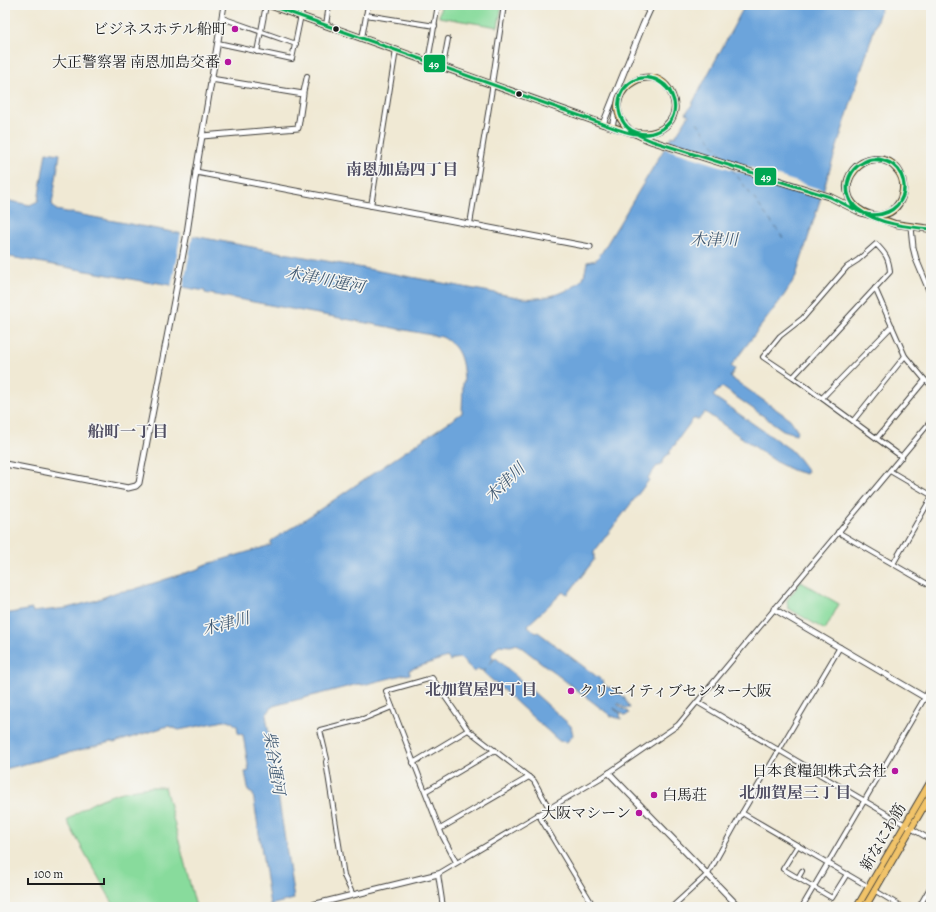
<svg xmlns="http://www.w3.org/2000/svg" width="936" height="912" font-family="Alegreya,'Noto Serif JP',serif">
<style>
.green{fill:#88db9c;stroke:#527c5c}
.water{fill:#6ca4db;stroke:#44607c}
.pier{fill:#f0e9d4}
.lines{fill:none;stroke-linecap:round;stroke-linejoin:round}
.ferry{stroke:#405972;stroke-width:1;stroke-dasharray:5 4;stroke-linecap:butt}
.minor-casing{stroke:#3c3b38;stroke-width:6}
.tertiary-casing{stroke:#3c3b38;stroke-width:7}
.primary-casing{stroke:#3c3b38;stroke-width:8}
.minor{stroke:#fff;stroke-width:4}
.tertiary{stroke:#fff;stroke-width:5}
.primary{stroke:#f1c369;stroke-width:6}
.primary-bridge-casing{stroke:#3c3b38;stroke-width:8;stroke-linecap:butt}
.primary-bridge{stroke:#f1c369;stroke-width:6}
.bus-1-casing{stroke:#f6f6f2;stroke-width:6}
.bus-1{stroke:#00a651;stroke-width:3}
.poi-dot{fill:#b5179e;stroke:#f6f6f2;stroke-width:1.5}
.bus-dot{fill:#1c1c1c;stroke:#f6f6f2;stroke-width:1.5}
.labels{text-anchor:middle;dominant-baseline:central;stroke-width:3;stroke-linejoin:round;paint-order:stroke}
.poi-label{font-size:15px;fill:#1c1c1c;stroke:#f6f6f2;text-anchor:end}
.street-label{font-size:15px;fill:#1c1c1c;stroke:#f6f6f2}
.neighbourhood-label{font-size:16px;font-weight:bold;fill:#4f4d61;stroke:#f6f6f2}
.water-label{font-size:16px;font-style:italic;fill:#405972;stroke:#f6f6f2}
.line-badge{stroke:#f6f6f2;stroke-width:1.5}
.badge-label{font-size:11px;text-anchor:middle;font-weight:bold;fill:#fff}
</style>
<rect width="100%" height="100%" fill="#f6f6f2"/>
<filter id="ink" filterUnits="userSpaceOnUse"><feTurbulence type="fractalNoise" baseFrequency=".025" numOctaves="2"/><feDisplacementMap in="SourceGraphic" scale="8" xChannelSelector="R" yChannelSelector="G"/><feConvolveMatrix kernelMatrix="1 2 1 2 8 2 1 2 1" color-interpolation-filters="sRGB"/></filter>
<filter id="wash" filterUnits="userSpaceOnUse"><feTurbulence type="fractalNoise" baseFrequency=".012" numOctaves="4" result="noise"/><feDisplacementMap in="SourceGraphic" scale="16" xChannelSelector="R" yChannelSelector="G"/><feGaussianBlur stdDeviation="0.9" result="paint"/><feColorMatrix in="noise" values="0 0 0 0 0 0 0 0 0 0 0 0 0 0 0 0 0 1.4 0 .05"/><feComposite in="paint" operator="in"/></filter>
<g filter="url(#wash)">
<rect width="100%" height="100%" fill="#f0e9d4"/>
<g class="green">
<polygon points="441,5 502,5 498,27 439,17"/>
<polygon points="801,582 839,604 825,630 788,608 787,600"/>
<path d="M151,787H165L196,907H115L67,821C90,800 121,790 151,787Z"/>
</g>
<path class="water" d="M745,5H882L796,276L785,294L731,366L735,369L730,377L790,419L798,431L796,434L783,430L722,387L713,396L791,450L799,459L808,471L806,474L792,470L778,463L705,412L699,419H693L676,442V444L670,450V453L664,458V460L660,466H657L648,478L649,480L594,552V560L568,594L563,592L529,624L528,626L536,633L538,632L604,682L603,684L609,688L611,687L624,697L630,708H625L618,703L617,704L629,713L626,716L614,708V709L620,713L621,719L611,716L517,644L511,646L499,645L491,655L494,658L489,664L496,658L571,726L573,735L567,742L559,741L483,672L485,669L483,671L478,669L475,672L460,658L453,659L450,661L447,657L409,670L410,674L406,675V674L363,685L358,684L273,706L266,715L294,899L270,905L253,794L249,792L245,772L249,771L243,735L238,733L237,726L229,720L179,730L168,726L114,743L111,742L5,769V614L32,609L33,612L67,608L94,601L117,592L132,590L201,568V566L271,545V541L319,510L462,413L463,382H464C463,362 461,347 442,337L205,293V291L153,282L152,283L5,256V200L30,205L38,201L46,152L60,154L52,204L56,210L522,298C542,300 570,294 583,278C585,274 586,267 587,262L596,260L602,252L672,136L675,137L689,115L686,113L691,106Z"/>
<g class="pier">
<polygon points="667,141 826,191 823,198 663,148"/>
<polygon points="181,232 193,234 183,289 171,288"/>
</g>
<g class="lines">
<g class="ferry">
<polyline points="697,122 727,162"/>
<polyline points="732,169 783,238"/>
</g>
</g>
</g>
<g filter="url(#ink)">
<g class="lines">
<g class="minor-casing">
<g id="minor">
<polyline points="636,5 650,10"/>
<polyline points="366,15 435,26"/>
<polyline points="222,18 296,44"/>
<polyline points="326,25 329,5"/>
<polyline points="362,38 368,5"/>
<polyline points="218,43 292,59 303,5"/>
<polyline points="257,52 266,5"/>
<polyline points="428,61 438,5"/>
<polyline points="443,66 448,39"/>
<polyline points="303,94 307,76"/>
<polyline points="371,206 396,50"/>
<polyline points="470,224 492,89 492,84 504,5"/>
<polyline points="875,288 905,356 925,380 931,385"/>
<path d="M793,377L890,272C889,258 885,253 876,244L858,260L847,267L803,318L780,336L763,357L793,377L902,457"/>
<polyline points="822,398 892,326"/>
<polyline points="853,421 905,356"/>
<polyline points="877,438 925,380"/>
<polyline points="890,471 931,495"/>
<polyline points="838,532 931,586"/>
<polyline points="893,564 931,498"/>
<polyline points="697,702 931,840"/>
<polyline points="413,763 468,730 534,781 549,808"/>
<polyline points="426,791 495,750"/>
<polyline points="742,813 869,887"/>
<polyline points="538,814 594,907"/>
<polyline points="440,829 529,777"/>
<polyline points="798,845 783,869 832,898 847,874"/>
<polyline points="456,862 442,835 386,691 432,678 468,730"/>
<polyline points="798,878 802,871"/>
<polyline points="874,890 902,907"/>
<polyline points="353,895 344,876 326,762 327,759 320,730 363,719 392,707"/>
<polyline points="443,907 438,874 604,776 678,725 931,421"/>
<polyline points="672,907 708,874 742,813 840,647"/>
<polyline points="802,907 931,687"/>
<polyline points="919,907 931,886"/>
</g>
</g>
<g class="tertiary-casing">
<g id="tertiary">
<polyline points="603,124 643,25 652,5"/>
<polyline points="612,127 617,104"/>
<polyline points="202,136 298,128 303,94 211,79"/>
<polyline points="196,172 590,247"/>
<polyline points="911,227 913,247 916,259 931,295"/>
<polyline points="5,464 128,488 136,486 139,483 187,233 196,172 224,5"/>
<polyline points="774,609 931,701"/>
<polyline points="609,773 739,907"/>
<polyline points="304,907 438,874"/>
</g>
</g>
<g class="primary-casing">
<g id="primary">
<polyline points="269,5 603,124 636,134"/>
<polyline points="870,215 895,224 931,229"/>
<polyline points="857,907 931,781"/>
<polyline points="865,907 931,794"/>
</g>
</g>
<use href="#minor" class="minor"/>
<use href="#tertiary" class="tertiary"/>
<use href="#primary" class="primary"/>
<g class="primary-bridge-casing">
<path id="primary-bridge" d="M634,132C658,139 683,120 672,95C653,52 592,98 630,130C636,135 645,138 652,141L814,192L830,197L860,212C911,232 918,156 874,159C866,160 858,164 853,170C828,204 887,237 902,197C905,188 903,178 898,171C871,135 821,191 865,213"/>
</g>
<use href="#primary-bridge" class="primary-bridge"/>
<g class="bus-1-casing">
<path id="bus-1" d="M269,5L603,124C620,130 641,140 659,131C699,109 652,54 624,89C618,97 617,108 621,117C635,151 687,128 672,95C669,87 663,82 655,79C645,76 635,78 627,85C614,98 617,119 630,130C637,135 645,138 652,141L814,192L830,197L860,212C905,229 920,170 883,160C876,158 868,159 862,163C853,167 847,177 847,188C848,233 920,216 901,175C897,167 889,161 879,160C852,156 836,192 858,209C877,224 909,227 931,229"/>
</g>
<use href="#bus-1" class="bus-1"/>
</g>
</g>
<g class="poi-dot">
<circle cx="235" cy="29" r="4"/>
<circle cx="228" cy="62" r="4"/>
<circle cx="571" cy="691" r="4"/>
<circle cx="895" cy="771" r="4"/>
<circle cx="654" cy="795" r="4"/>
<circle cx="639" cy="813" r="4"/>
</g>
<g class="bus-dot">
<circle cx="336" cy="29" r="3.5"/>
<circle cx="519" cy="94" r="3.5"/>
</g>
<g class="labels">
<g class="poi-label">
<text x="227" y="29">ビジネスホテル船町</text>
<text x="220" y="62">大正警察署 南恩加島交番</text>
<text x="579" y="691" text-anchor="start">クリエイティブセンター大阪</text>
<text x="887" y="771">日本食糧卸株式会社</text>
<text x="662" y="795" text-anchor="start">白馬荘</text>
<text x="631" y="813">大阪マシーン</text>
</g>
<g class="street-label">
<text transform="translate(883 837) rotate(-60)">新なにわ筋</text>
</g>
<g class="neighbourhood-label">
<text x="402" y="170">南恩加島四丁目</text>
<text x="128" y="432">船町一丁目</text>
<text x="481" y="690">北加賀屋四丁目</text>
<text x="795" y="793">北加賀屋三丁目</text>
</g>
<g class="water-label">
<text x="714" y="240">木津川</text>
<text transform="translate(325 280) rotate(11)">木津川運河</text>
<text transform="translate(505 483) rotate(-45)">木津川</text>
<text transform="translate(226 624) rotate(-15)">木津川</text>
<text transform="translate(274 763) rotate(81)">柴谷運河</text>
</g>
</g>
<g class="line-badge">
<rect x="423" y="54" width="23" height="19" rx="4" fill="#00a651"/>
<rect x="754" y="167" width="23" height="19" rx="4" fill="#00a651"/>
</g>
<g class="badge-label">
<text x="434" y="68">49</text>
<text x="766" y="181">49</text>
</g>
<rect width="936" height="912" fill="none" stroke="#f6f6f2" stroke-width="20"/>
<path d="M28 878v6h76v-6" fill="none" stroke="#1c1c1c" stroke-width="2"/>
<text x="34" y="878" font-size="12" fill="#1c1c1c" stroke="#f6f6f2" stroke-width="3" paint-order="stroke">100 m</text>
</svg>
